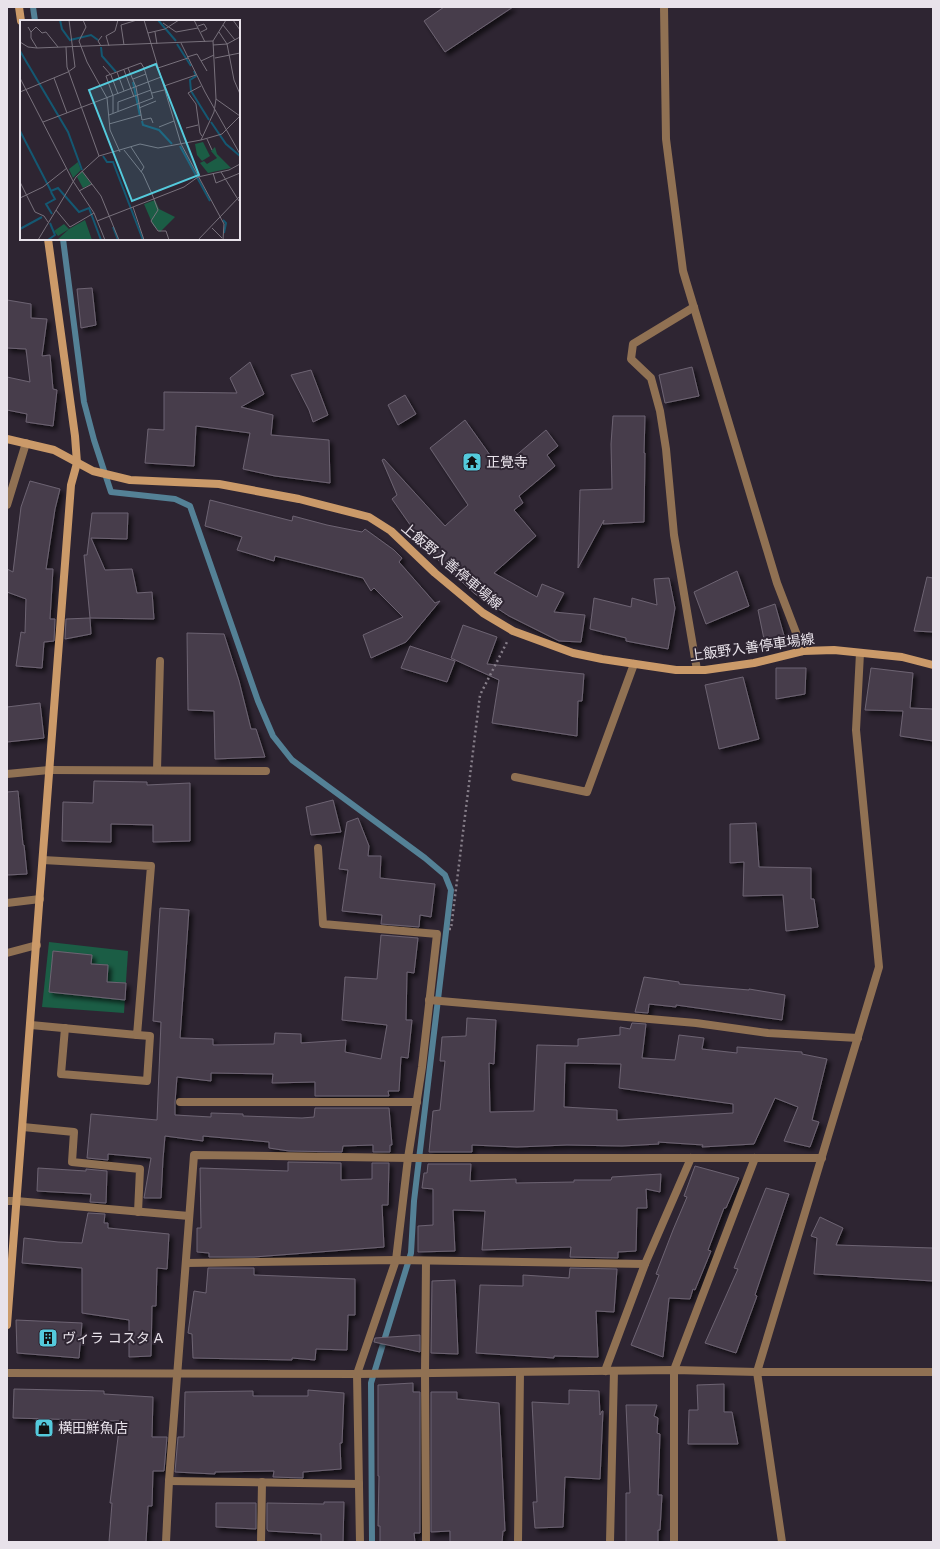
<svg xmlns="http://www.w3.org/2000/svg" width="940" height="1549" font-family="Helvetica,'Noto Sans JP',sans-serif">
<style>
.green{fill:#1b5d45}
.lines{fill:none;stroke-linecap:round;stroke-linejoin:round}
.stream{stroke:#548196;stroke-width:6}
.building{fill:#473e4c;stroke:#6d6372;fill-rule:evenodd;filter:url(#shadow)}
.path{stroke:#867e89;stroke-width:2.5;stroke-dasharray:2 3;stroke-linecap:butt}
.lane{stroke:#907153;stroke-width:8}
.street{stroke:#907153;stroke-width:8}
.secondary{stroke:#cb9a69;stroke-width:8}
.labels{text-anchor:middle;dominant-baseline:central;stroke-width:4;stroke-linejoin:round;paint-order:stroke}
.poi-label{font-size:14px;fill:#e8e2ea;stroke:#2e2532;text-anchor:start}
.street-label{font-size:14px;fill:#e8e2ea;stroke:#2e2532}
.inset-river{fill:none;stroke:#145872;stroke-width:2}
.inset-road{fill:none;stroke:#78717c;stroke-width:1}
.view{fill:#54cadc;fill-opacity:0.15;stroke:#54cadc;stroke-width:2}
.inset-edge{fill:none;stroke:#e8e2ea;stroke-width:2}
</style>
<defs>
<filter id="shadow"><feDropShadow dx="3.5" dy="3.5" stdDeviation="2" flood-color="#0009"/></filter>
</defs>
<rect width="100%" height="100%" fill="#2e2532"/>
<polygon class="green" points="49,942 128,951 124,1013 42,1007"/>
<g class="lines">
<g class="stream">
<polyline points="33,7 35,21"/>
<polyline points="63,239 84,402 94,440 111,492 175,499 190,506 258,701 273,736 292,760 425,858 445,875 451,890 414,1201 411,1253 371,1383 372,1542"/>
</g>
</g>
<g class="building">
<polygon points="444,7 513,7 445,52 424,21"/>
<polygon points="92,288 96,325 81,328 77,289"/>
<polygon points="7,300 31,304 31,318 47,319 42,356 50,355 53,389 57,390 53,426 26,422 27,414 7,410 7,377 30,382 26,349 7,348"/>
<polygon points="250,362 264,394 241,407 273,415 271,435 329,440 330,483 275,476 243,469 250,433 196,426 194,466 145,463 148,429 164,430 164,392 237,393 230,378"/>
<polygon points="692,367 699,396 665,403 659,375"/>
<polygon points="311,370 328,415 313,422 309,410 291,375"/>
<polygon points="405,395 416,414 398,425 388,405"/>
<polygon points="613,416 645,416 644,453 645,453 644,522 603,524 604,520 578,568 580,490 612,489 611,444"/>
<polygon points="465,420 500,469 546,430 558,446 547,455 555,466 519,496 523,503 514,510 536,536 494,573 537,597 542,584 564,593 554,612 585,615 581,642 559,641 509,616 475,594 444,565 443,566 421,538 420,539 392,499 397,495 382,460 384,459 445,526 468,505 430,448"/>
<polygon points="30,481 60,489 55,509 46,569 53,569 50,619 55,619 54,641 44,642 42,668 16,666 21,632 25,633 26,599 7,592 7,569 13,572 21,507"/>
<polygon points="210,500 292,521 293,516 327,525 362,532 365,529 394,550 402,558 399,562 435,603 440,601 406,642 371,658 363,635 403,617 374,588 371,591 363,578 275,556 274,561 237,550 242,537 205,526"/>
<polygon points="92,513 128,513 127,539 91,538 105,570 132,569 137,593 152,592 154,619 90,618 84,555 87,555"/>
<polygon points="737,571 749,606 706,624 694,592"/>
<polygon points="927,577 933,578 933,632 914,631"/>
<polygon points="669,578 675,608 668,649 626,641 626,638 590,629 594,598 631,607 632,598 657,605 654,579"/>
<polygon points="775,604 785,639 765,644 758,610"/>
<polygon points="90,618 91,634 65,639 66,619"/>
<polygon points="463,625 497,637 487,664 584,674 582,701 578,701 577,736 492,723 499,680 451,658"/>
<polygon points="187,633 224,634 239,681 251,729 256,729 265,757 215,759 214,711 188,710"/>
<polygon points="410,646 455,661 447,682 401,668"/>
<polygon points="776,668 806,668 805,694 776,699"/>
<polygon points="871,668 913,673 910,708 933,709 933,741 900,736 903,711 865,710"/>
<polygon points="743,677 759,739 719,749 705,685"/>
<polygon points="40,703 44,738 7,742 7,707"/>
<polygon points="94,781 147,782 147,785 190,783 190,841 153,842 153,825 111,824 111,842 62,841 63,802 93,803"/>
<polygon points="18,791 23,845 24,845 27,874 7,875 7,792"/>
<polygon points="333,800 341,832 311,835 306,807"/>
<polygon points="358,818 369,846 368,856 381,856 380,878 435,884 431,917 420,915 419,927 381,924 382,915 342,911 348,870 339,869 347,822"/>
<polygon points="756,823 759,867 811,868 811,899 814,899 818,927 786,931 783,895 743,896 744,862 730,863 730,824"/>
<polygon points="160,908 189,910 180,1038 213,1039 213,1045 274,1044 275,1033 301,1034 301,1043 346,1040 345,1052 381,1059 387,1025 342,1020 345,977 377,979 381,935 418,938 414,973 407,972 406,1020 412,1020 408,1058 401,1057 399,1091 388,1091 389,1096 315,1096 315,1082 272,1083 273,1074 211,1073 211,1081 177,1077 175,1102 175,1115 211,1117 211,1113 243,1114 243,1116 302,1118 314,1117 315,1108 389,1108 392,1145 390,1145 390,1152 373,1152 373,1145 343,1146 342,1152 289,1151 269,1148 269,1142 203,1136 203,1141 165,1136 163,1159 161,1198 144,1198 151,1158 108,1154 108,1160 87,1158 91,1114 157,1120 161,1022 153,1021"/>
<polygon points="53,951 92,955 91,964 108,965 107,982 126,983 125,1000 49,992"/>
<polygon points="644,977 679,982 679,984 749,990 749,989 785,995 782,1020 676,1005 676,1007 649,1004 648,1013 635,1012"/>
<path d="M467,1018L496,1020L494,1064L489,1063L490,1112L534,1111L537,1045L578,1046V1039L620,1035V1027L630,1029L632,1023L646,1024L642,1058L675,1060L679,1035L704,1038L702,1049L737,1053V1047L802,1052V1054L827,1059L812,1120L819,1122L810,1147L784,1141L798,1107L775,1098L754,1144L702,1147L703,1145L658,1142L659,1144L622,1146L567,1145L517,1147L472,1145V1152H429L433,1111L440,1110L445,1061H440L442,1037L466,1036ZM565,1063L621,1064L619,1088L733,1104V1113L617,1120V1110L564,1107Z"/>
<polygon points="288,1162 341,1163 341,1180 372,1179 372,1163 389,1163 388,1205 382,1205 384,1247 254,1257 209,1257 209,1253 197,1252 197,1228 201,1228 200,1168 288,1171"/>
<polygon points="428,1164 471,1164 470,1181 516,1179 516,1183 574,1182 574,1180 611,1180 612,1177 661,1174 660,1192 646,1189 647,1208 637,1208 636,1251 618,1252 618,1258 570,1257 571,1247 482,1250 485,1211 453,1210 455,1251 418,1252 418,1226 433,1225 433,1189 422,1188 424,1173 427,1173"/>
<polygon points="695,1166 739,1178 726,1208 724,1208 708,1250 711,1251 695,1290 693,1289 690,1299 669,1298 663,1357 631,1345 659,1275 656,1274 673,1230 687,1197 684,1196"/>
<polygon points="38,1168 86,1171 86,1169 107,1171 106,1203 90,1202 91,1194 37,1191"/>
<polygon points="766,1188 789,1194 755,1295 757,1296 736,1353 705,1343 738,1269 734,1268"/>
<polygon points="88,1213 105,1214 104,1223 108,1223 108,1228 169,1234 167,1269 157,1268 156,1306 152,1306 151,1356 129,1357 129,1320 82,1313 82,1268 22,1263 24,1238 58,1242 82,1243"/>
<polygon points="820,1217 843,1228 836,1245 933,1248 933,1281 814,1274 817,1238 811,1236"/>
<polygon points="208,1268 254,1268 254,1275 355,1279 355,1315 348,1315 347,1350 316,1349 315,1360 292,1358 292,1360 193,1358 192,1334 188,1333 194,1291 206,1293"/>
<polygon points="570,1268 617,1269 614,1312 596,1311 598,1357 554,1356 554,1358 476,1353 480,1285 523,1286 523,1275 569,1278"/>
<polygon points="455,1280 458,1354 431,1353 432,1281"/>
<polygon points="16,1320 82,1323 79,1358 17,1353"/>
<polygon points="420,1335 420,1352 374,1342 375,1338"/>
<polygon points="413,1383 413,1392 420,1392 420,1533 414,1533 415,1542 380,1542 380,1526 378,1526 379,1476 378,1476 378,1385"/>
<polygon points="724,1384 724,1412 732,1412 738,1444 688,1444 689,1410 698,1410 697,1385"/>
<polygon points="14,1389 104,1391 104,1394 153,1397 152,1437 167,1437 164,1471 153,1471 152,1506 148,1506 146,1542 109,1542 112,1503 110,1503 120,1421 13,1418"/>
<polygon points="308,1390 344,1393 342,1443 340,1443 341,1469 303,1472 303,1478 273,1477 274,1471 215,1472 215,1474 175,1472 178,1437 184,1437 185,1392 253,1391 253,1396 308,1396"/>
<polygon points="569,1390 599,1391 600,1415 602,1411 603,1411 600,1479 565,1477 563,1527 535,1528 533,1502 537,1502 532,1402 569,1404"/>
<polygon points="431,1392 457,1392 457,1399 499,1403 505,1531 503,1531 502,1542 450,1542 450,1531 431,1532"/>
<polygon points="626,1405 657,1405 654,1416 658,1418 657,1433 660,1434 658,1495 662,1495 660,1530 658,1530 658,1542 626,1542 626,1493 630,1493"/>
<polygon points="324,1502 344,1502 343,1542 321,1542 321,1534 268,1531 267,1529 267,1503 324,1504"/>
<polygon points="216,1503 256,1503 256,1529 216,1527"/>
</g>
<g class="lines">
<polyline class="path" points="449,929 451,929 480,695 507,642"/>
<g class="lane">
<polyline points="157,770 160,661"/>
<polyline points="7,774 49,770"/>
<polyline points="515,777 587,792 634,664"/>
<polyline points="7,903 40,899"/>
<polyline points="7,953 37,945"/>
<polyline points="31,1025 137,1035 151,866 43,860"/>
<polyline points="65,1028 61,1074 147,1081 150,1036 137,1035"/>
<polyline points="23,1127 74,1132 72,1162 140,1169 138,1212"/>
<polyline points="7,1201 16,1201"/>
</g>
<g class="street">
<polyline points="664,7 666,139 683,271 777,583 803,651"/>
<polyline points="694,307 633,344 631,359 651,378 660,411 666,449 674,535 697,670"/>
<polyline points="7,505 26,443"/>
<polyline points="49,770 266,771"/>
<polyline points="318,848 323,924 437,934 422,1067 408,1158 396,1260 357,1374 360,1542"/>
<polyline points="429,1000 696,1023 768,1033 858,1038"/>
<polyline points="180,1102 417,1102"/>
<polyline points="16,1201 189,1216"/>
<polyline points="426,1261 425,1373 426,1542"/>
<polyline points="186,1263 396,1260 645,1264 691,1158"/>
<polyline points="605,1371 645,1264"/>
<polyline points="7,1373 357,1374 674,1370 757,1372 933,1372"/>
<polyline points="169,1481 359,1484"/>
<polyline points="166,1542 169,1481 194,1155 408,1158 822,1158"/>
<polyline points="261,1542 262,1482"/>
<polyline points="518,1542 520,1372"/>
<polyline points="610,1542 614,1371"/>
<polyline points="674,1542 674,1370 755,1158"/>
<polyline points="782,1542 757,1372 879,967 856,730 860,653"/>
</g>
<g class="secondary">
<polyline points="19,7 21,21"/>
<polyline points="7,439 54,450 93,471 130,480 219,484 299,499 369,517 391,531 435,573 483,613 513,631 573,653 602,659 676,670 705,670 754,663 803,651 834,650 902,657 933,665"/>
<polyline points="7,1325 71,485 77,463 75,436 48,239"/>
</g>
</g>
<defs>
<g id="temple-square" transform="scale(1)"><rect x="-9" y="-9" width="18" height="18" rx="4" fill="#54cadc" stroke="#2e2532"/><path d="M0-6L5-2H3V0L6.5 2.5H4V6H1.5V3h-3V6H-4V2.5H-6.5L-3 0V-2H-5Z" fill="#111"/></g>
<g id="building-square" transform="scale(1)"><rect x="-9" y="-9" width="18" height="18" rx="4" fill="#54cadc" stroke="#2e2532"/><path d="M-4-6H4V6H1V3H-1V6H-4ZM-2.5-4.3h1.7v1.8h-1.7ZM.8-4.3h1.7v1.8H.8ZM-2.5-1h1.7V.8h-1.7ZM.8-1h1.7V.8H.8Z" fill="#111"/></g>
<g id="shop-square" transform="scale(1)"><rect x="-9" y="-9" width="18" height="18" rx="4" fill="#54cadc" stroke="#2e2532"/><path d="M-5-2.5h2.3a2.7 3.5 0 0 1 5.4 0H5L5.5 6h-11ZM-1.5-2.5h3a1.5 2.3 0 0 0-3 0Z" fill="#111"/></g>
</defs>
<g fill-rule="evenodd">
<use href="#temple-square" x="472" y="462"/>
<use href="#building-square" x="48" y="1338"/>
<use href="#shop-square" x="44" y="1428"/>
</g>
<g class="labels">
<g class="poi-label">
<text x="486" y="462">正覺寺</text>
<text x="62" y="1338">ヴィラ コスタ A</text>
<text x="58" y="1428">横田鮮魚店</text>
</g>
<g class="street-label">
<text transform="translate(452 566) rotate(40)">上飯野入善停車場線</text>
<text transform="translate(752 647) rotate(-8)">上飯野入善停車場線</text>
</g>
</g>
<g transform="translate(20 20)">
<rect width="220" height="220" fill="#2e2532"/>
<path d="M183,122L190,136L182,141L177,135L175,124ZM195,127L197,134L211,148L188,153L180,143L184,141L187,144L197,138L191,131ZM58,142L61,150L53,158L49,149ZM62,151L71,164L63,168L57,157ZM135,180L139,189L155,197L140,212L133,205L124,184ZM65,200L72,220H37L49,209ZM44,204L49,209L38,216L34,211Z" fill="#1b5d45"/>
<path class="inset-river" d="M40,0L42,9L50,20L71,15L78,20M138,0L156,21M157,24L171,46M81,27L82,36L96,52M0,31L48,112L62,150M174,51L176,56L170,60L171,71L189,100M113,62L120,96M122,101L123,105L139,110L152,124M191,102L206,124L220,136M0,111L31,171L38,168L59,192L69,188L81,220M160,126L190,181M83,136L87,142H93L123,220M31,172L35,179L26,184L32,194M203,200L206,203L204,213M93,207L98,220M0,209L22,197M28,220L35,215L30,203"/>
<path class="inset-road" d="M63,0L66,7L59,21L67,42L87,78L90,110L100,132M124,0L161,124L204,204L203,220M174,0L185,22M213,0L220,10M143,3L156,12L178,8M203,5L215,20M178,6L184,4L187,9L181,12M8,7L11,12L16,7L22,13L26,12L38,27M11,12V18L17,28M135,12L137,24M199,12L207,24L214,60L220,74M128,13L145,9L159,0M193,21L206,0M0,22L8,27L17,28L193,21M161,23L185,72L220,134M104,25L101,5L117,0M193,25L207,24L220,17M81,26L78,21L82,16M89,26L86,16L95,11L98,0M46,27L47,47L79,136M167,37L177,34L187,51M195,38L220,33M181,41L194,35M83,46L91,55L98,74M108,48L116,67L122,100L131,98L133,103M138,48L168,38M104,50L114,77M97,52L104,71M0,58L53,161L74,193L85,220M34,58L47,93M113,59L126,54M144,66L176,55M181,66L168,73L176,84L180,113L182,116M0,72L48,52L55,47L49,0M132,73L144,70M196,79L220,96M119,88L136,81M98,91V82L131,70M93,93V76L86,56L121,43L124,48L137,43M89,95L133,78L124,48M23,102L141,57M89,104L121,95M139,107L154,101M166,108L178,105M187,119L192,130M181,120L202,114L220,96M111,127L124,147L121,152M104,130L123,154L132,174L138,190L131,201L138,211H146L149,220M62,151L81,176L99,220M201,152L219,181M193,153L196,163L220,153M0,162L15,192L24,196L28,202M59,171L72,164M0,178L23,167L47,148M113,187L164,167L178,157L209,150L220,144M36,190L50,207L74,193M77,201L113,187L124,220M192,208L202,218M18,220L56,157L79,136L120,124L138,128L181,120L194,92L196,79L193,21M178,220L220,176"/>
<path class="view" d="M136,44L179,155L112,181L69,70Z"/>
<rect width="220" height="220" class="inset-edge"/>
</g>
<rect width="940" height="1549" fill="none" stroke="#e8e2ea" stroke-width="16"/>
</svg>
